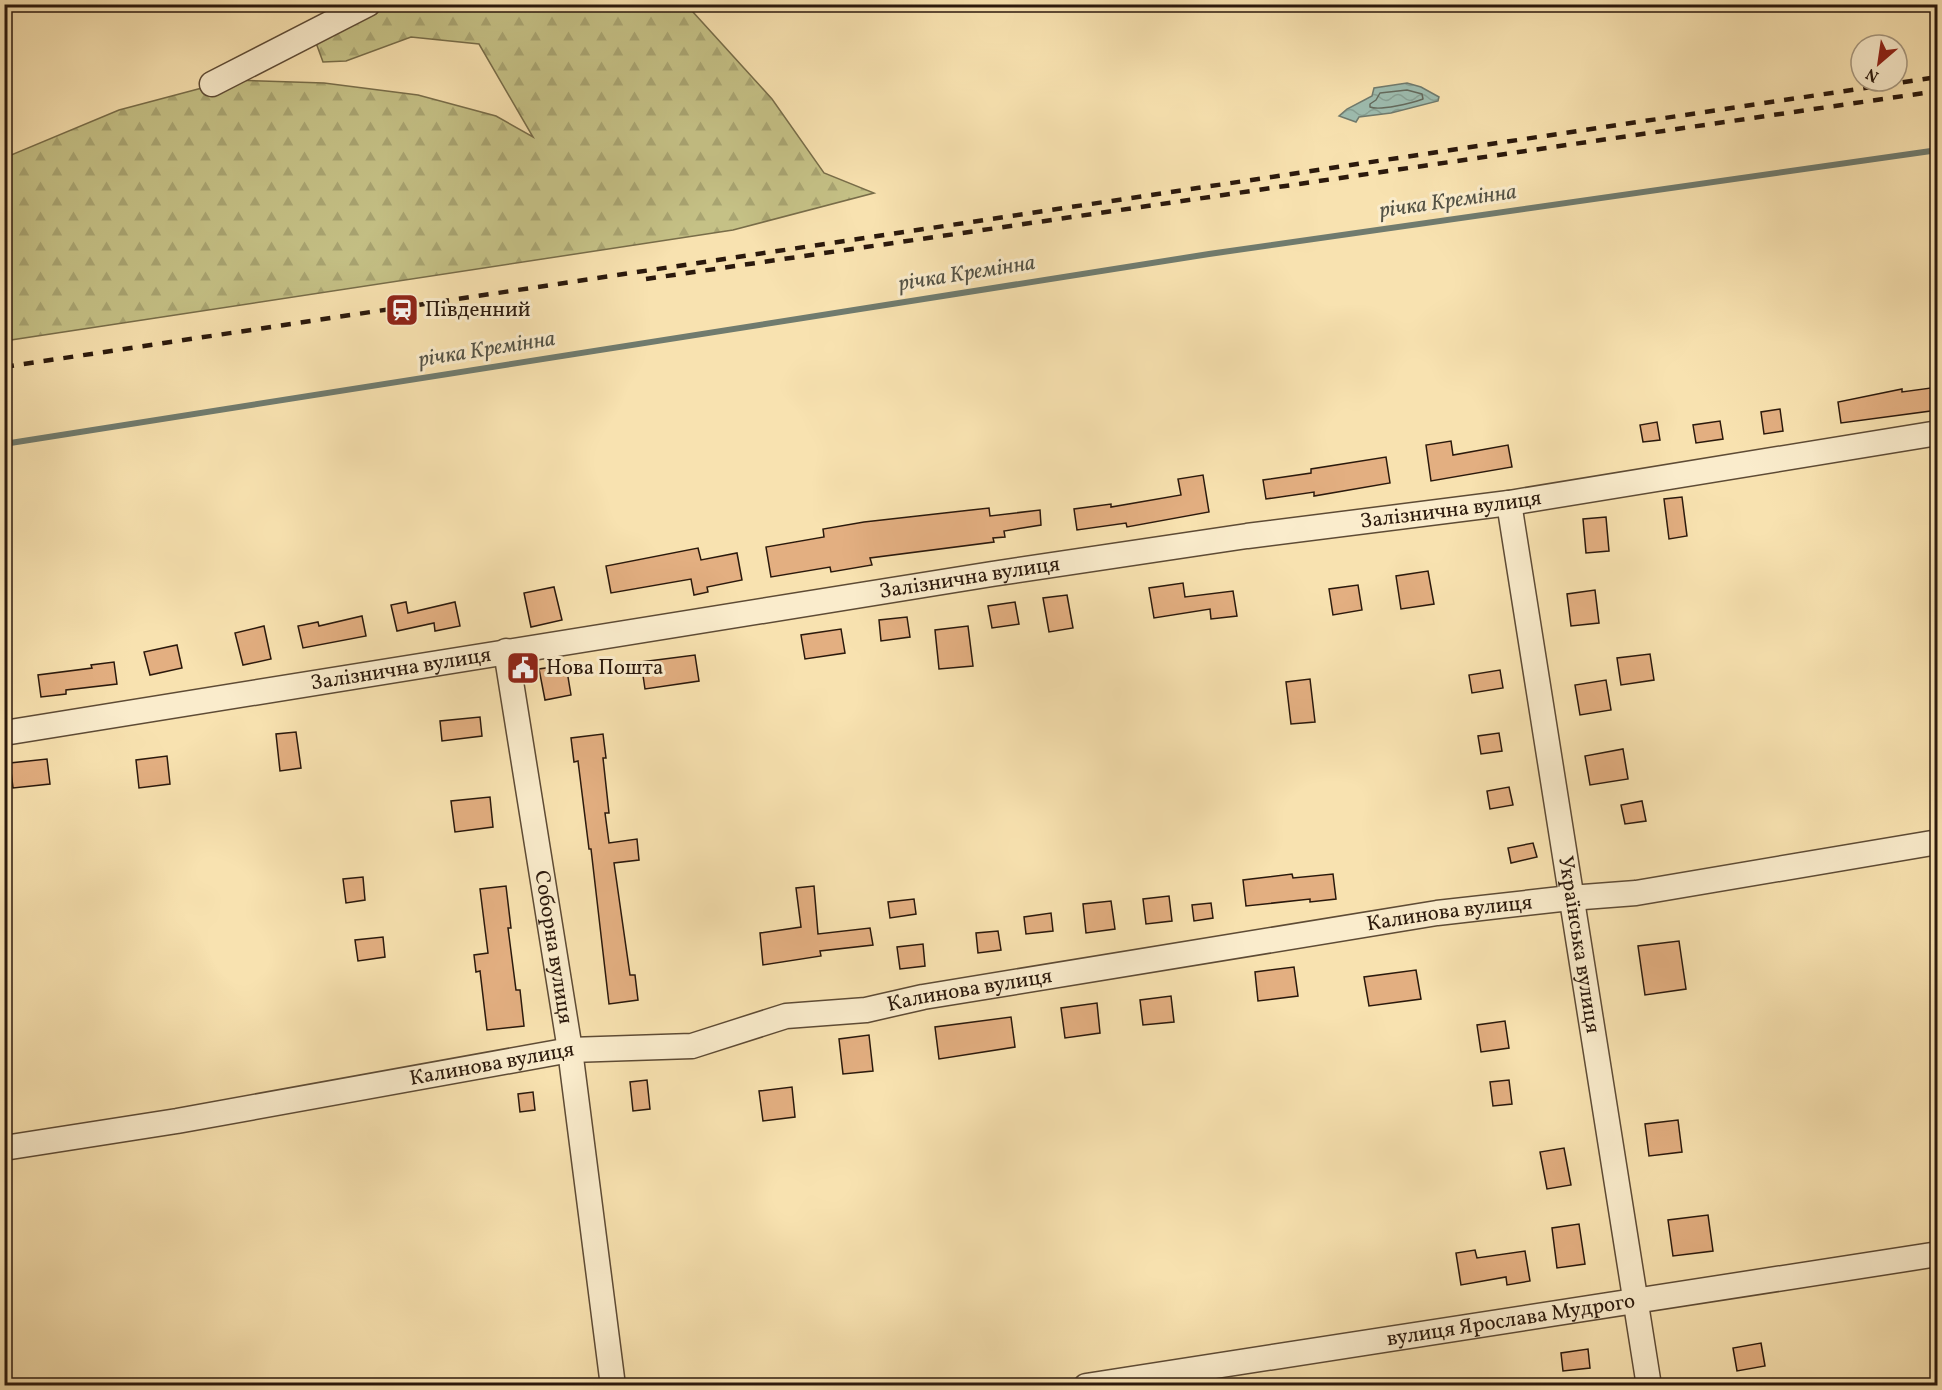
<svg xmlns="http://www.w3.org/2000/svg" width="1942" height="1390" font-family="Vollkorn,serif">
<style>
.forest{fill:url(#forest-firs);stroke:#786d49;stroke-width:1.5}
.water{fill:url(#water-waves);stroke:#707b6e;stroke-width:1.5}
.lines{fill:none;stroke-linecap:round;stroke-linejoin:round}
.shore{stroke:#646b5e;stroke-width:1.5}
.stream{stroke:#707b6e;stroke-width:6}
.building{fill:#e3af81;stroke:#2b190c;stroke-width:1.5}
.minor-casing{stroke:#5e4b35;stroke-width:27}
.minor{stroke:#faeccc;stroke-width:24}
.rail{stroke:#2b190c;stroke-width:4.5;stroke-dasharray:10 10;stroke-linecap:butt}
.labels{text-anchor:middle;dominant-baseline:central;stroke-width:6;stroke-linejoin:round;paint-order:stroke}
.poi-label{font-size:21px;fill:#2b190c;stroke:#faeccc;text-anchor:start}
.street-label{font-size:21px;fill:#2b190c;stroke:#faeccc}
.water-label{font-size:22px;font-style:italic;fill:#535245;stroke:#faeccc}
</style>
<defs>
<pattern id="forest-firs" width="22" height="20" patternUnits="userSpaceOnUse" patternTransform="scale(1.5)"><rect width="22" height="20" fill="#c5c186"/><path d="M5 1l3.5 6h-7zM16 11l3.5 6h-7z" fill="#a9a572"/></pattern>
<pattern id="water-waves" width="16" height="10" patternUnits="userSpaceOnUse" patternTransform="scale(1.5)"><rect width="16" height="10" fill="#9ebdb0"/><path d="M0 5q4-4 8 0t8 0" fill="none" stroke="#88a296"/></pattern>
</defs>
<rect width="100%" height="100%" fill="#f8e2b0"/>
<filter id="stains"><feTurbulence type="fractalNoise" baseFrequency=".00333" numOctaves="4"/><feColorMatrix values="0 0 0 0 .2 0 0 0 0 .09 0 0 0 0 .02 0 0 0 .5 -.17"/></filter>
<radialGradient id="worn" r=".72"><stop offset=".6" stop-color="#630" stop-opacity="0"/><stop offset="1" stop-color="#630" stop-opacity=".3"/></radialGradient>
<polygon class="forest" points="689,4 693,12 772,99 824,173 874,193 733,230 11,340 5,344 4,152 9,156 119,110 232,80 324,83 418,95 496,116 533,137 479,44 411,37 346,61 323,62 315,40 378,5"/>
<polygon class="water" points="1407,83 1421,87 1439,97 1438,101 1391,113 1359,117 1356,122 1339,116 1347,109 1372,96 1374,88"/>
<g class="lines">
<path class="shore" d="M1407,90L1422,94L1423,99C1412,103 1380,111 1370,107V104L1376,100L1380,93Z"/>
<polyline class="stream" points="4,444 1209,254 1938,150"/>
</g>
<g class="building">
<polygon points="1938,387 1938,410 1841,423 1838,402 1902,389 1902,392"/>
<polygon points="1780,409 1783,431 1764,434 1761,412"/>
<polygon points="1720,421 1723,439 1696,443 1693,425"/>
<polygon points="1657,422 1660,440 1643,442 1640,425"/>
<polygon points="1451,441 1453,455 1508,445 1512,467 1431,481 1426,445"/>
<polygon points="1386,457 1390,483 1314,496 1314,492 1266,499 1263,480 1311,473 1311,469"/>
<polygon points="1203,475 1209,512 1127,527 1126,523 1077,530 1074,509 1111,504 1111,507 1181,495 1178,479"/>
<polygon points="1682,497 1687,536 1669,539 1664,499"/>
<polygon points="989,508 990,516 1040,510 1041,525 1004,531 1005,537 993,538 994,542 870,558 872,565 831,572 830,567 771,577 766,547 824,537 823,529 864,522"/>
<polygon points="1606,517 1609,551 1586,553 1583,519"/>
<polygon points="698,548 701,560 737,553 742,580 707,587 708,592 694,595 691,579 611,593 606,566"/>
<polygon points="1428,571 1434,604 1401,609 1396,576"/>
<polygon points="1183,583 1185,597 1233,591 1237,616 1211,619 1210,609 1154,618 1149,588"/>
<polygon points="1358,585 1362,610 1333,615 1329,589"/>
<polygon points="554,587 562,620 531,627 524,593"/>
<polygon points="1595,590 1599,623 1571,626 1567,594"/>
<polygon points="1067,595 1073,628 1049,632 1043,598"/>
<polygon points="406,602 408,613 455,602 460,626 435,631 434,623 397,631 391,605"/>
<polygon points="1015,602 1019,624 992,628 988,606"/>
<polygon points="362,616 366,636 303,648 298,626 318,622 319,626"/>
<polygon points="907,617 910,637 881,641 879,620"/>
<polygon points="264,626 271,659 243,665 235,633"/>
<polygon points="968,626 973,666 939,669 935,630"/>
<polygon points="841,629 845,653 805,659 801,635"/>
<polygon points="177,645 182,668 150,675 144,652"/>
<polygon points="1650,654 1654,680 1621,685 1617,658"/>
<polygon points="695,655 699,681 645,689 641,662"/>
<polygon points="114,662 117,684 66,690 66,694 41,697 38,675 92,668 91,665"/>
<polygon points="566,665 571,695 545,700 539,669"/>
<polygon points="1500,670 1503,688 1472,693 1469,675"/>
<polygon points="1310,679 1315,722 1291,724 1286,682"/>
<polygon points="1606,680 1611,710 1580,715 1575,685"/>
<polygon points="480,717 482,736 442,741 440,721"/>
<polygon points="296,732 301,768 280,771 276,734"/>
<polygon points="1499,733 1502,751 1481,754 1478,736"/>
<polygon points="603,734 606,758 603,758 609,813 605,813 609,843 637,839 639,860 614,863 630,975 635,975 638,1000 609,1004 591,849 589,849 578,761 574,762 571,738"/>
<polygon points="1623,749 1628,779 1590,785 1585,756"/>
<polygon points="167,756 170,784 139,788 136,760"/>
<polygon points="47,759 50,784 13,788 10,763"/>
<polygon points="1509,787 1513,805 1490,809 1487,791"/>
<polygon points="490,797 493,827 455,832 451,801"/>
<polygon points="1642,801 1646,821 1625,824 1621,805"/>
<polygon points="1533,843 1537,857 1511,863 1508,848"/>
<polygon points="1292,874 1293,878 1333,874 1336,899 1310,902 1310,899 1246,906 1243,880"/>
<polygon points="363,877 365,900 346,903 343,879"/>
<polygon points="506,886 511,928 508,928 516,990 520,990 524,1026 487,1030 480,971 476,972 474,955 488,953 480,889"/>
<polygon points="814,886 818,934 870,928 873,945 820,951 821,956 763,965 760,933 801,927 796,888"/>
<polygon points="1169,896 1172,921 1146,924 1143,899"/>
<polygon points="914,899 916,914 890,918 888,902"/>
<polygon points="1111,901 1115,929 1086,933 1083,904"/>
<polygon points="1211,903 1213,918 1194,921 1192,905"/>
<polygon points="1051,913 1053,931 1026,934 1024,917"/>
<polygon points="998,931 1001,950 978,953 976,933"/>
<polygon points="383,937 385,957 358,961 355,940"/>
<polygon points="1679,941 1686,989 1645,995 1638,946"/>
<polygon points="923,944 925,966 900,969 897,947"/>
<polygon points="1294,967 1298,996 1258,1001 1255,972"/>
<polygon points="1416,970 1421,999 1369,1006 1364,977"/>
<polygon points="1171,996 1174,1022 1143,1025 1140,1000"/>
<polygon points="1097,1003 1100,1033 1065,1038 1061,1008"/>
<polygon points="1011,1017 1015,1047 939,1059 935,1027"/>
<polygon points="1505,1021 1509,1048 1481,1052 1477,1025"/>
<polygon points="869,1035 873,1071 843,1074 839,1039"/>
<polygon points="647,1080 650,1109 633,1111 630,1082"/>
<polygon points="1509,1080 1512,1104 1493,1106 1490,1082"/>
<polygon points="792,1087 795,1117 763,1121 759,1091"/>
<polygon points="533,1092 535,1110 520,1112 518,1094"/>
<polygon points="1678,1120 1682,1152 1649,1156 1645,1124"/>
<polygon points="1564,1148 1571,1185 1547,1189 1540,1152"/>
<polygon points="1708,1215 1713,1251 1673,1256 1668,1220"/>
<polygon points="1579,1224 1585,1264 1557,1268 1552,1228"/>
<polygon points="1475,1250 1477,1258 1525,1251 1530,1281 1507,1285 1506,1277 1461,1285 1456,1253"/>
<polygon points="1761,1343 1765,1366 1737,1371 1733,1348"/>
<polygon points="1588,1349 1590,1368 1563,1371 1561,1353"/>
</g>
<g class="lines">
<g class="minor-casing">
<g id="minor">
<polyline points="212,84 368,4"/>
<path id="s1" d="M1509,503L1649,1386"/>
<path id="s2" d="M506,651L570,1050L613,1386"/>
<path id="s3" d="M4,733L992,574L1247,536L1509,503L1938,433"/>
<path id="s4" d="M4,1148L177,1121L570,1050L692,1046L786,1016L866,1010L923,997L1437,913L1570,898L1636,893L1938,842"/>
<path id="s5" d="M1086,1386L1938,1254"/>
</g>
</g>
<use href="#minor" class="minor"/>
<g class="rail">
<polyline points="646,279 1938,91"/>
<polyline points="4,367 1938,77"/>
</g>
</g>
<defs>
<g id="station-square" transform="scale(1.725)"><rect x="-9" y="-9" width="18" height="18" rx="4" fill="#8f2418" stroke="#faeccc"/><path d="M-3-6H3Q5-6 5-4V2Q5 4 3 4L4.5 6H3L1.5 4h-3L-3 6H-4.5L-3 4Q-5 4-5 2V-4Q-5-6-3-6ZM-3.5-4v3h7v-3ZM-3.5 1v1.5H-2V1ZM2 1v1.5H3.5V1Z" fill="#fff"/></g>
<g id="civic-square" transform="scale(1.725)"><rect x="-9" y="-9" width="18" height="18" rx="4" fill="#8f2418" stroke="#faeccc"/><path d="M-.6-6.5H3V-4.5H.6V-3L4-1V1h2V6H-6V1h2V-1L-.6-3ZM-1.2 2.5V6h2.4V2.5Z" fill="#fff"/></g>
</defs>
<g fill-rule="evenodd">
<use href="#station-square" x="402" y="310"/>
<use href="#civic-square" x="523" y="668"/>
</g>
<g class="labels">
<g class="poi-label">
<text x="425" y="310">Південний</text>
<text x="546" y="668">Нова Пошта</text>
</g>
<g class="street-label">
<text stroke="none"><textPath href="#s3" startOffset="1464">Залізнична вулиця</textPath></text>
<text stroke="none"><textPath href="#s3" startOffset="978">Залізнична вулиця</textPath></text>
<text stroke="none"><textPath href="#s3" startOffset="402">Залізнична вулиця</textPath></text>
<text stroke="none"><textPath href="#s4" startOffset="1467">Калинова вулиця</textPath></text>
<text stroke="none"><textPath href="#s1" startOffset="447">Українська вулиця</textPath></text>
<text stroke="none"><textPath href="#s2" startOffset="300">Соборна вулиця</textPath></text>
<text stroke="none"><textPath href="#s4" startOffset="981">Калинова вулиця</textPath></text>
<text stroke="none"><textPath href="#s4" startOffset="495">Калинова вулиця</textPath></text>
<text stroke="none"><textPath href="#s5" startOffset="430">вулиця Ярослава Мудрого</textPath></text>
</g>
<g class="water-label">
<text transform="translate(1448 202) rotate(-8)">річка Кремінна</text>
<text transform="translate(967 274) rotate(-9)">річка Кремінна</text>
<text transform="translate(487 350) rotate(-9)">річка Кремінна</text>
</g>
</g>
<rect width="1942" height="1390" fill="none" stroke="#f8e2b0" stroke-width="24"/>
<rect x="6" y="6" width="1930" height="1378" fill="none" stroke="#2b190c" stroke-width="3"/>
<rect x="12" y="12" width="1918" height="1366" fill="none" stroke="#2b190c" stroke-width="1.5"/>
<g transform="translate(1879 63) rotate(209)"><circle r="28" fill="#faeccc" stroke="#a7987f" stroke-width="1.5"/>
<path d="M0-4.5L10 22L0 15L-10 22Z" fill="#8f2418"/>
<text y="-9" font-size="16" font-weight="bold" text-anchor="middle" fill="#2b190c">N</text>
</g>
<rect width="100%" height="100%" filter="url(#stains)"/>
<rect width="100%" height="100%" fill="url(#worn)"/>
</svg>
